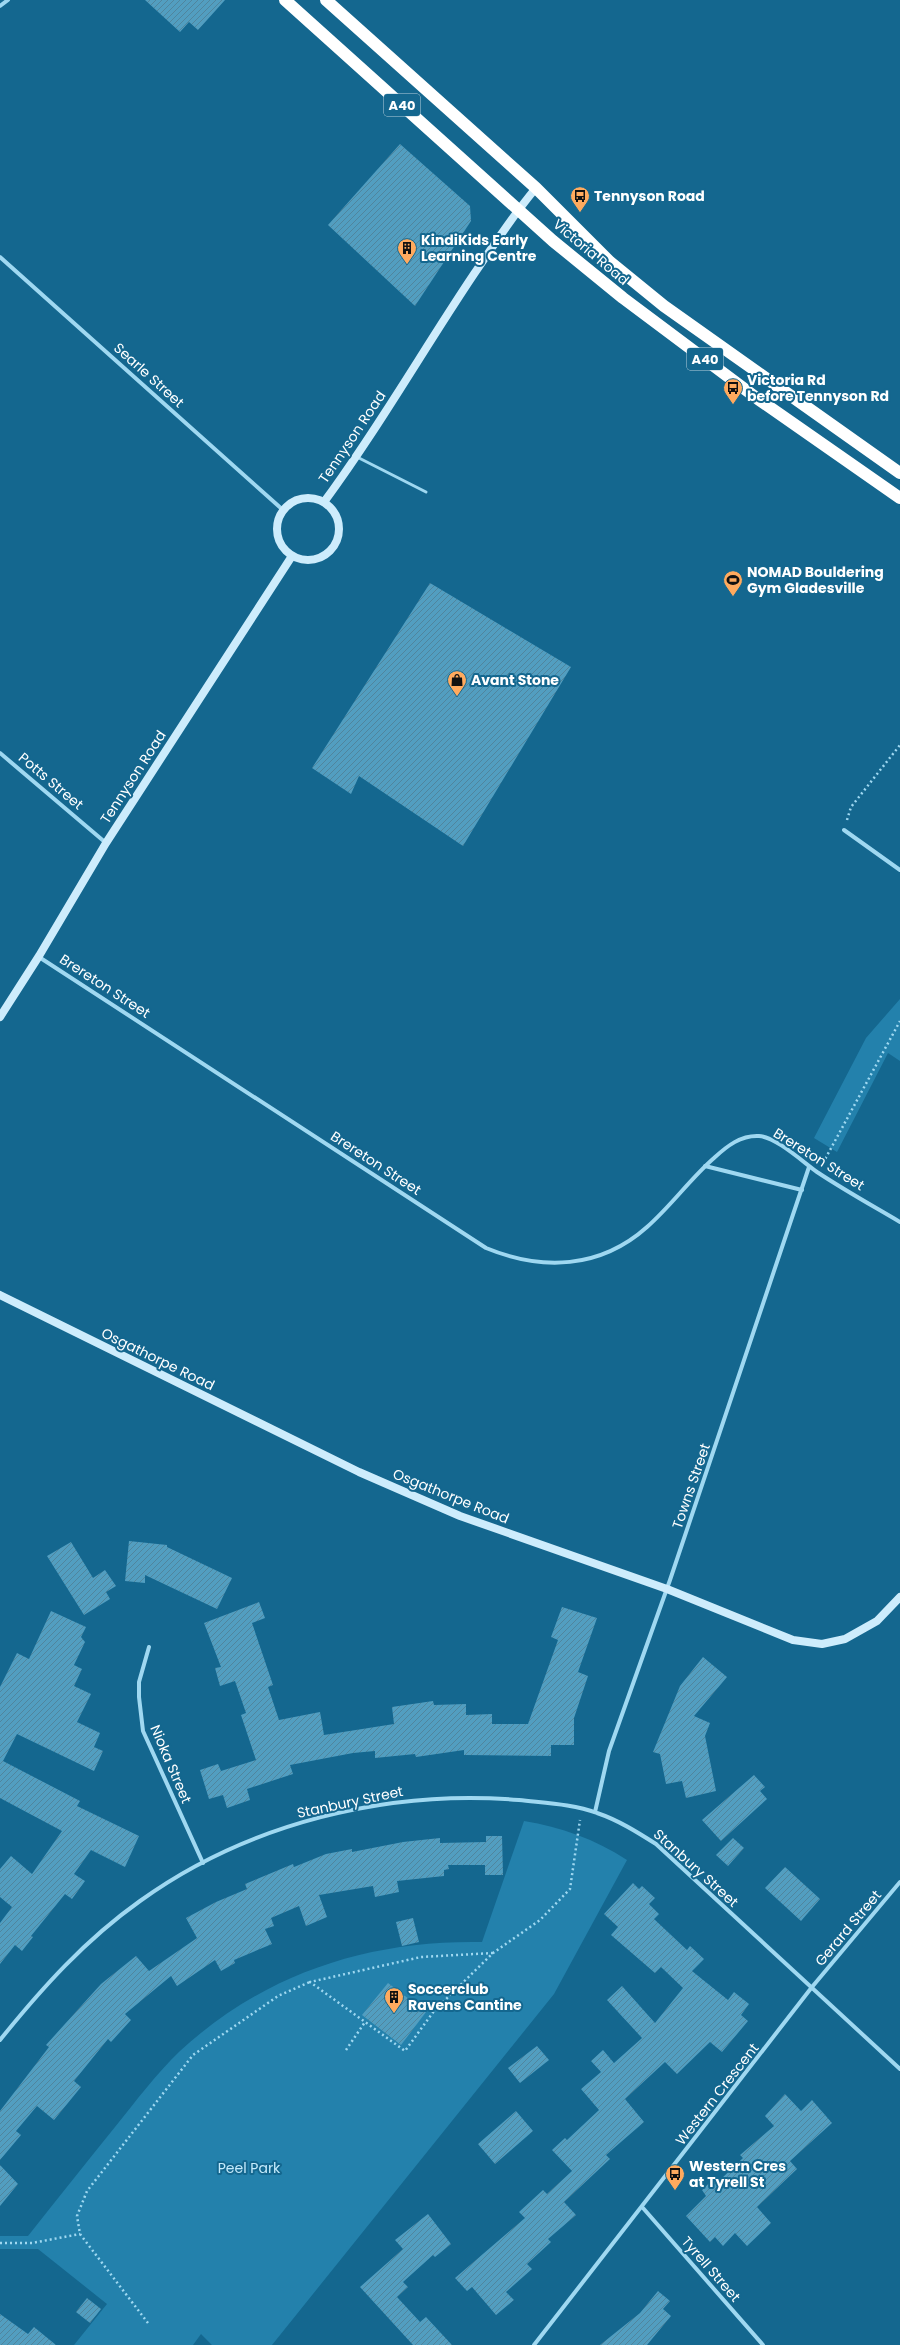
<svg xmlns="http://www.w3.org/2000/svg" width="900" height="2345" font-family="Poppins,sans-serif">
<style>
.green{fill:#2381ac}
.building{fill:url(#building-hatch)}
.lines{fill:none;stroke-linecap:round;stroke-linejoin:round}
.path{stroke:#9fd8f1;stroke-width:2.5;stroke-dasharray:2 3;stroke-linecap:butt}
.lane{stroke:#9fd8f1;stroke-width:3}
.street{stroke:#9fd8f1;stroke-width:4}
.secondary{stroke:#cdecfc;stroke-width:8}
.highway{stroke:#fff;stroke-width:12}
.labels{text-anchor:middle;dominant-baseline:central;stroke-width:4;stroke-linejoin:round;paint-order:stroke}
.shield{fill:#14678f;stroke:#b8d1dd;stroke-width:1}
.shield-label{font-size:13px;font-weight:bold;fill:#fff}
.poi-label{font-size:14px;font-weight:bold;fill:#fff;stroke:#14678f;text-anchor:start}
.street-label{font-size:14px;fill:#fff;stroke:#14678f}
.park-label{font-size:14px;fill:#c5ebfc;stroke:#14678f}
</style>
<defs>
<pattern id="building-hatch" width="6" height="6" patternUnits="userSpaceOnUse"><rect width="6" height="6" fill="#529ec0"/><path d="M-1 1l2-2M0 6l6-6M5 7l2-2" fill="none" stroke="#50859d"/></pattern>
</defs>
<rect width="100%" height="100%" fill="#14678f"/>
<g class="green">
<polygon points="900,999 900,1061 888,1053 837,1152 814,1138 866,1038"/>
<path d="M524,1821C561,1827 595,1839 627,1860L554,1994L272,2345H212L201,2334L193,2345H74L107,2304L38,2249H0V2236H28C57,2199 86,2163 115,2127C136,2101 156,2074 180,2051C265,1973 368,1940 482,1942Z"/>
</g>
<g class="building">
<polygon points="145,0 225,0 198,30 189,22 180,32"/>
<polygon points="400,144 470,206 471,221 415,306 328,225"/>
<polygon points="430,583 571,667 463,846 359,776 351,794 312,768"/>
<polygon points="129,1541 167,1545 167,1547 232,1578 217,1609 145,1575 145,1583 125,1581"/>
<polygon points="71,1542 93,1578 105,1570 116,1586 106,1592 110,1599 84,1615 47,1556"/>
<polygon points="259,1602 265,1618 252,1623 273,1685 268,1687 279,1720 320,1712 324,1735 394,1724 392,1707 433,1701 434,1705 466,1704 466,1715 492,1714 492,1724 528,1724 558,1640 551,1637 562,1607 597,1618 578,1672 588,1676 574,1718 574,1745 551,1745 551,1756 464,1755 464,1750 416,1757 415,1754 375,1758 375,1751 353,1753 290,1765 293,1774 247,1789 250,1800 227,1808 223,1795 209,1799 200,1770 218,1764 221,1771 256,1760 241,1715 246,1713 235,1681 220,1686 215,1668 221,1667 204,1623"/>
<polygon points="51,1611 86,1627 81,1637 85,1642 74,1665 82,1669 74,1686 91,1694 77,1722 100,1733 94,1747 103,1751 94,1771 17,1734 3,1761 80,1801 77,1806 139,1836 125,1867 91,1850 74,1874 85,1881 72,1899 65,1894 31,1936 33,1937 22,1951 15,1945 0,1964 0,1923 12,1907 0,1897 0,1869 11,1856 32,1874 62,1831 0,1798 0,1687 17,1653 29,1659"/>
<polygon points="703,1657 727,1677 694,1716 710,1723 705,1736 716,1791 686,1798 682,1781 666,1784 660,1754 653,1752 680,1686"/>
<polygon points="754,1775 765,1787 760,1791 767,1799 721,1841 702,1820"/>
<polygon points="486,1836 502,1836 503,1875 485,1875 485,1865 448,1865 449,1869 444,1870 444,1876 397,1881 399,1892 375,1897 373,1886 319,1895 327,1917 306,1926 299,1906 271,1918 274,1926 265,1929 272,1944 234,1960 235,1963 221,1971 215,1960 177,1986 171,1976 125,2014 131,2020 111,2042 108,2039 74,2081 81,2087 54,2120 37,2106 16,2131 21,2135 0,2160 0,2111 49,2047 46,2045 101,1984 136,1956 149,1971 197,1938 186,1918 216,1902 247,1889 245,1884 293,1864 294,1867 326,1854 352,1849 352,1852 403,1842 440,1838 440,1843 486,1842"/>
<polygon points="733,1838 744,1848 728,1866 716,1855"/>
<polygon points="785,1867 820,1899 801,1921 765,1888"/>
<polygon points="633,1883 639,1889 642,1886 655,1898 649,1904 659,1914 654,1919 687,1950 690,1946 704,1959 692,1971 728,2000 734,1992 749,2004 741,2015 748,2021 722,2052 710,2042 677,2074 665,2062 625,2099 644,2122 606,2155 610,2159 564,2202 576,2215 548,2239 551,2242 527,2264 532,2269 506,2292 514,2300 496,2315 472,2287 467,2291 455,2278 525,2218 519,2212 543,2190 547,2194 572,2171 552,2150 565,2138 567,2140 599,2110 581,2089 601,2072 591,2061 603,2050 614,2063 642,2038 607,2000 622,1986 655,2023 683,1988 661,1967 655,1973 611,1935 618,1927 604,1914"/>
<polygon points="413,1918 419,1942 402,1946 396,1922"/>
<polygon points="388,1983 426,2012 401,2045 362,2015"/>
<polygon points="537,2046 549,2060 520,2083 508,2068"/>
<polygon points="785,2094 801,2111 812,2100 832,2123 790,2161 797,2169 757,2207 771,2223 747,2246 735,2233 723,2246 715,2237 710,2242 686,2216 706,2196 702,2190 716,2176 720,2180 743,2158 740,2155 774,2126 765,2116"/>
<polygon points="516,2111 533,2131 495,2164 478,2144"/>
<polygon points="0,2165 18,2184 0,2206"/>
<polygon points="428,2214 451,2244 435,2257 433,2255 403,2282 408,2287 397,2297 420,2322 426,2317 452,2345 413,2345 360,2287 403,2249 395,2240"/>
<polygon points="658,2291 670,2301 663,2309 671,2316 647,2345 600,2345 640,2313"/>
<polygon points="87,2298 101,2309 90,2323 76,2312"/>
<polygon points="0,2314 28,2334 34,2327 56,2345 0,2345"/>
</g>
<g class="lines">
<g class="path">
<polyline points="847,820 851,807 900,745"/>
<polyline points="823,1163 900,1021"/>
<polyline points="493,1953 421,1957 310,1982 405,2051 434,2011 493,1953 540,1920 570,1889 580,1820"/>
<polyline points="346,2050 365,2022"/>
<polyline points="0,2243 32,2243 80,2234"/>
<polyline points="148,2323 80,2234 77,2216 87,2191 193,2055 278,1996 310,1982"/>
</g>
<polyline class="lane" points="357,457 426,492"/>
<g class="street">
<polyline points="0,6 8,0"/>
<polyline points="0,257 283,510"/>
<polyline points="0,753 106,843"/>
<polyline points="844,830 900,870"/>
<path d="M39,957L486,1248C542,1271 600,1269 647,1227C671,1206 690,1179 714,1158C727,1146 741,1135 759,1136C776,1137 803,1162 817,1172C844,1190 873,1206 900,1222"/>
<polyline points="705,1166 802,1190"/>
<polyline points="149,1647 139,1682 139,1697 143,1731 203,1863"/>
<polyline points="595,1812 609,1751 670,1580 809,1167"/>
<path d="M0,2040C42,1988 85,1940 140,1901C248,1823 388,1789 519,1800C544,1803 573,1804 597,1813C618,1820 637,1832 656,1844L900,2069"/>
<polyline points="643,2208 763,2345"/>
<polyline points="534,2345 812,1987 900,1882"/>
</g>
<g class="secondary">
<circle cx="308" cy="529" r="31"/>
<path d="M324,502C378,429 423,350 474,274C494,245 513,215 536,188"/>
<polyline points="0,1017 39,956 106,843 292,556"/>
<polyline points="0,1295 359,1472 460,1516 667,1589 793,1640 822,1644 845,1639 877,1621 900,1597"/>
</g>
<g class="highway">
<polyline points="285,0 553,241 623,298 758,399 900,498"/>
<polyline points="326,0 536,188 610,262 664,306 900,473"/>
</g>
</g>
<defs>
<g id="bus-pin" transform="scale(1)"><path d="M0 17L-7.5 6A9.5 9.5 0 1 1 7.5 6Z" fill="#ffaa5e" stroke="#14678f"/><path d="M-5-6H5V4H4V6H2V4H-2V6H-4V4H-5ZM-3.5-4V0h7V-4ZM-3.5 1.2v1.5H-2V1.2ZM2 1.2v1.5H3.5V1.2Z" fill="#111"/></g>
<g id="building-pin" transform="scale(1)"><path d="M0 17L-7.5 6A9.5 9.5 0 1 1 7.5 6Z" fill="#ffaa5e" stroke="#14678f"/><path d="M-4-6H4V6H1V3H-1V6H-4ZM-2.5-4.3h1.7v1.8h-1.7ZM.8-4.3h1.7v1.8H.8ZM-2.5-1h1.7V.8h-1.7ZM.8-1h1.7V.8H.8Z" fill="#111"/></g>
<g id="stadium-pin" transform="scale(1)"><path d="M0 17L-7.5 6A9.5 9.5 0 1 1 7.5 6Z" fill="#ffaa5e" stroke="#14678f"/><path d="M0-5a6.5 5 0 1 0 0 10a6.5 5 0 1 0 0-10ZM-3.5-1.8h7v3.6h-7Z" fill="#111"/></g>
<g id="shop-pin" transform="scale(1)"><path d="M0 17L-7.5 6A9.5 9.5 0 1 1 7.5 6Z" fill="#ffaa5e" stroke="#14678f"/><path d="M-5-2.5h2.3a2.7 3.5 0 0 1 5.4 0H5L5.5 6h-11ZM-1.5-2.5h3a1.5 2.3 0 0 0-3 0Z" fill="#111"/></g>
</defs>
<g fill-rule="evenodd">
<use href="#bus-pin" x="580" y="196"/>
<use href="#building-pin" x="407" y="248"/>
<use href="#bus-pin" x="733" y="388"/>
<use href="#stadium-pin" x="733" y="580"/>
<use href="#shop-pin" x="457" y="680"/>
<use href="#building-pin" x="394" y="1997"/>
<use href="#bus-pin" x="675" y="2174"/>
</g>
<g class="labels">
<g class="shield">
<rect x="384" y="94" width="36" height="22" rx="3"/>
<rect x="687" y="348" width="36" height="22" rx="3"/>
</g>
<g class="shield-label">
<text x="402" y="105">A40</text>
<text x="705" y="359">A40</text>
</g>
<g class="poi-label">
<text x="594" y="196">Tennyson Road</text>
<text x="421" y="240">KindiKids Early<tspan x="421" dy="16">Learning Centre</tspan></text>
<text x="747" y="380">Victoria Rd<tspan x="747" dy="16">before Tennyson Rd</tspan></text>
<text x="747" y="572">NOMAD Bouldering<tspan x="747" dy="16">Gym Gladesville</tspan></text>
<text x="471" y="680">Avant Stone</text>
<text x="408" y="1989">Soccerclub<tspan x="408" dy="16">Ravens Cantine</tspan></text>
<text x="689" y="2166">Western Cres<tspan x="689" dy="16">at Tyrell St</tspan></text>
</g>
<g class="street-label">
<text transform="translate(591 252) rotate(40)">Victoria Road</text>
<text transform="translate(149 375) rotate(42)">Searle Street</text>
<text transform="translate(352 437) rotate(-56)">Tennyson Road</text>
<text transform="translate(133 777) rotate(-57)">Tennyson Road</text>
<text transform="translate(51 781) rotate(40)">Potts Street</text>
<text transform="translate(105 986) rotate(33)">Brereton Street</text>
<text transform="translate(819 1159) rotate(32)">Brereton Street</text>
<text transform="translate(376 1163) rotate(33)">Brereton Street</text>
<text transform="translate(158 1359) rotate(26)">Osgathorpe Road</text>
<text transform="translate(691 1486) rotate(-71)">Towns Street</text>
<text transform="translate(451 1496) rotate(22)">Osgathorpe Road</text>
<text transform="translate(171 1764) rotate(67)">Nioka Street</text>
<text transform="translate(350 1802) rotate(-12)">Stanbury Street</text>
<text transform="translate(696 1868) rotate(42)">Stanbury Street</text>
<text transform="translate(848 1928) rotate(-50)">Gerard Street</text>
<text transform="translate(717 2094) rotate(-52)">Western Crescent</text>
<text transform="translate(711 2269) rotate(49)">Tyrell Street</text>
</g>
<g class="park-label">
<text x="249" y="2168">Peel Park</text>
</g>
</g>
</svg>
